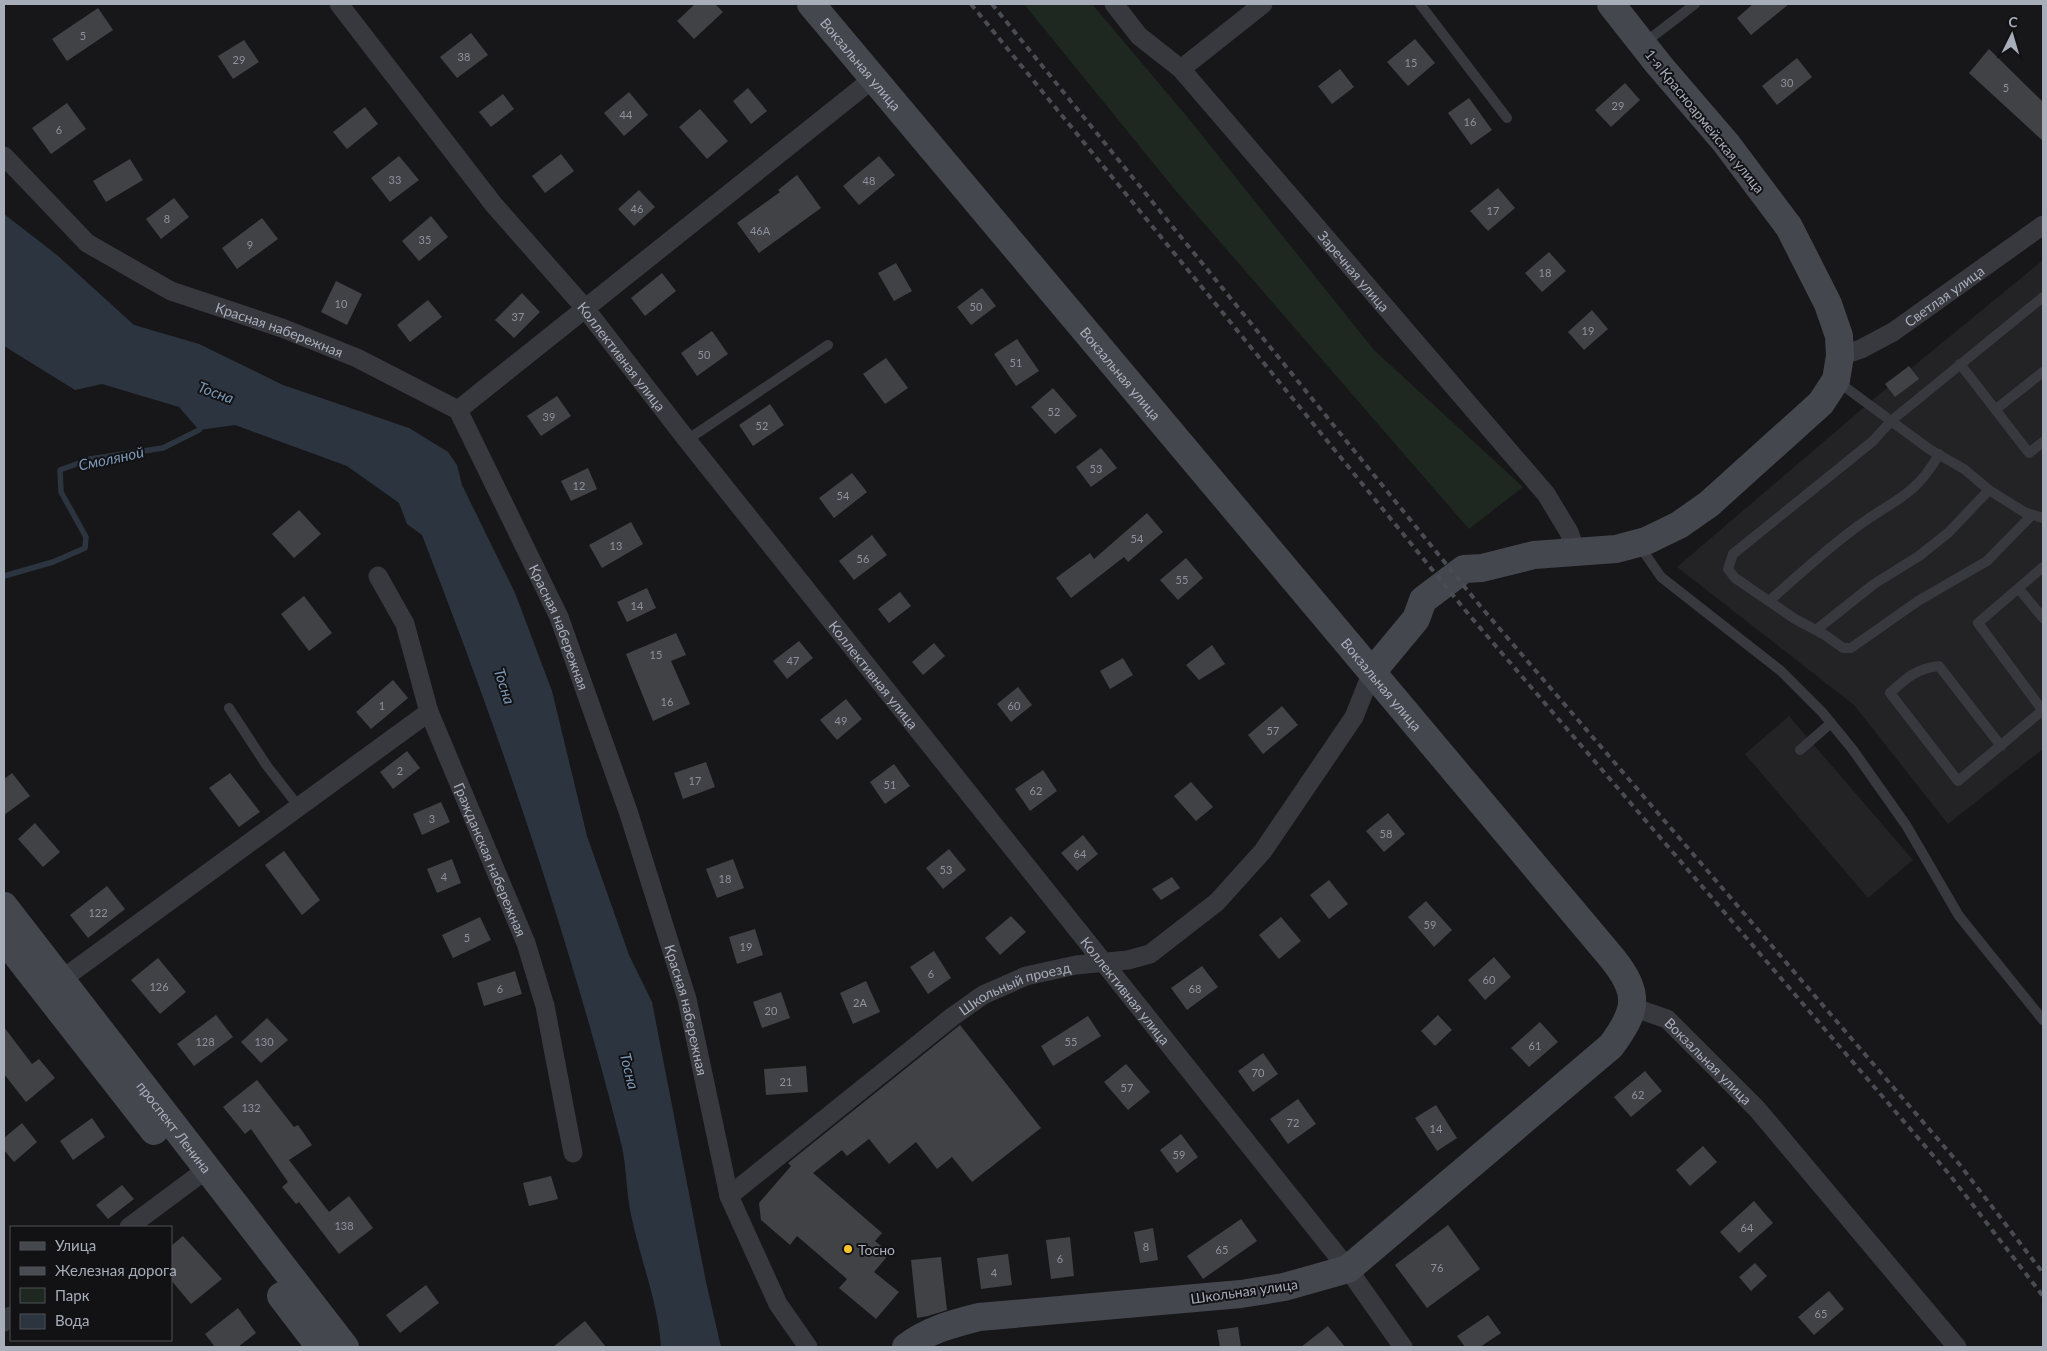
<svg xmlns="http://www.w3.org/2000/svg" width="2047" height="1351" font-family="Lato,sans-serif">
<style>
.built{fill:#232326}
.green{fill:#1e2820}
.water{fill:#2c353f}
.lines{fill:none;stroke-linecap:round;stroke-linejoin:round}
.stream{stroke:#2c353f;stroke-width:5.5}
.building{fill:#414246}
.lane{stroke:#38383f;stroke-width:10}
.street{stroke:#38383f;stroke-width:19}
.secondary{stroke:#45474f;stroke-width:28}
.rail{stroke:#4a4c54;stroke-width:4;stroke-dasharray:6 5;stroke-linecap:butt}
.poi-dot{fill:#ffc429;stroke:#121214;stroke-width:2}
.labels{text-anchor:middle;dominant-baseline:central;stroke-width:4;stroke-linejoin:round;paint-order:stroke}
.number-label{font-size:11px;fill:#8e929d}
.street-label{font-size:14px;fill:#a8adba;stroke:#121214}
.poi-label{font-size:14px;fill:#a8adba;stroke:#121214;text-anchor:start}
.water-label{font-size:15px;font-style:italic;fill:#7c99b8;stroke:#121214}
</style>
<rect width="100%" height="100%" fill="#171719"/>
<g class="built">
<polygon points="2043,260 2043,749 1948,824 1854,705 1677,567 1882,392"/>
<polygon points="1789,716 1913,860 1868,898 1745,754"/>
</g>
<polygon class="green" points="1024,4 1092,4 1189,119 1374,350 1523,487 1469,529 1176,191"/>
<path class="water" d="M4,214L57,255L134,325L199,344L283,385L409,428L448,452L457,465L462,485L515,593L552,691L587,836L629,955L652,1002L706,1282L721,1347H661C658,1303 641,1261 632,1219C626,1195 627,1170 622,1147C570,939 500,735 422,535L407,524L399,503L347,466L235,425L199,430L179,407L102,384L75,390L4,346Z"/>
<g class="lines">
<polyline class="stream" points="4,576 53,562 85,548 86,537 61,492 60,470 90,459 163,448 199,430 202,425"/>
</g>
<g class="building">
<polygon points="695,4 715,4 723,12 694,39 677,21"/>
<polygon points="1753,4 1789,4 1751,35 1737,18"/>
<polygon points="98,8 113,30 67,61 52,39"/>
<polygon points="471,33 488,55 457,78 440,57"/>
<polygon points="1415,39 1435,63 1408,86 1387,62"/>
<polygon points="244,40 259,62 233,79 218,56"/>
<polygon points="1989,49 2043,102 2043,141 1969,73"/>
<polygon points="1797,58 1812,77 1777,105 1762,86"/>
<polygon points="1340,69 1354,87 1332,104 1318,86"/>
<polygon points="1625,83 1640,100 1611,127 1595,110"/>
<polygon points="748,88 767,111 751,124 733,101"/>
<polygon points="629,92 648,115 624,136 604,113"/>
<polygon points="503,94 514,109 491,127 479,112"/>
<polygon points="1469,98 1492,130 1471,145 1448,113"/>
<polygon points="67,103 86,129 51,154 32,128"/>
<polygon points="365,107 378,124 347,149 333,132"/>
<polygon points="700,109 728,141 707,159 679,127"/>
<polygon points="561,154 574,171 545,193 532,176"/>
<polygon points="399,156 419,180 390,202 371,178"/>
<polygon points="879,156 895,175 859,205 843,186"/>
<polygon points="130,159 143,180 106,202 93,181"/>
<polygon points="797,175 821,208 759,253 737,223 780,192 778,190"/>
<polygon points="1498,188 1515,208 1488,231 1470,211"/>
<polygon points="639,190 655,207 634,226 618,209"/>
<polygon points="174,198 189,217 161,239 146,219"/>
<polygon points="431,216 448,237 419,261 402,241"/>
<polygon points="262,218 278,239 237,269 222,248"/>
<polygon points="1549,252 1566,271 1542,292 1525,273"/>
<polygon points="896,263 912,291 894,301 878,273"/>
<polygon points="662,273 676,291 645,316 631,298"/>
<polygon points="336,281 362,294 347,325 321,312"/>
<polygon points="982,288 996,306 971,325 957,307"/>
<polygon points="522,293 540,312 514,338 495,320"/>
<polygon points="428,300 442,317 410,342 397,325"/>
<polygon points="1592,310 1608,329 1584,350 1568,332"/>
<polygon points="712,331 728,354 697,376 681,353"/>
<polygon points="1017,339 1039,371 1016,386 994,354"/>
<polygon points="886,358 908,388 885,404 863,374"/>
<polygon points="1909,366 1919,379 1895,397 1885,384"/>
<polygon points="1053,388 1077,416 1055,434 1031,407"/>
<polygon points="557,396 571,416 541,436 527,416"/>
<polygon points="770,404 784,425 753,446 739,425"/>
<polygon points="1101,448 1117,468 1091,487 1076,467"/>
<polygon points="588,468 597,489 571,501 561,481"/>
<polygon points="852,473 867,492 834,518 819,498"/>
<polygon points="299,510 321,534 294,558 272,534"/>
<polygon points="1147,513 1163,532 1128,562 1124,557 1071,598 1056,578 1090,553 1094,559"/>
<polygon points="631,522 643,544 602,568 589,545"/>
<polygon points="872,535 887,555 854,580 839,561"/>
<polygon points="1186,558 1203,578 1178,600 1160,580"/>
<polygon points="647,588 656,608 627,622 617,602"/>
<polygon points="900,592 911,606 889,623 878,609"/>
<polygon points="304,596 332,633 309,651 281,614"/>
<polygon points="676,633 686,655 671,661 690,704 653,721 626,654"/>
<polygon points="799,641 813,658 787,679 773,661"/>
<polygon points="934,643 945,656 923,675 912,662"/>
<polygon points="1212,645 1225,664 1199,680 1186,665"/>
<polygon points="1123,658 1133,675 1110,689 1100,671"/>
<polygon points="393,680 408,698 371,729 356,712"/>
<polygon points="1018,687 1032,705 1011,722 997,704"/>
<polygon points="846,699 862,719 837,740 820,720"/>
<polygon points="1282,706 1298,725 1263,754 1248,735"/>
<polygon points="407,751 420,768 393,789 380,772"/>
<polygon points="706,762 715,787 683,799 674,773"/>
<polygon points="894,764 910,786 885,804 870,782"/>
<polygon points="1043,770 1057,791 1030,811 1015,789"/>
<polygon points="12,773 30,796 4,815 4,779"/>
<polygon points="230,773 260,812 239,827 209,788"/>
<polygon points="1191,782 1213,807 1196,821 1174,796"/>
<polygon points="441,802 450,822 422,835 413,814"/>
<polygon points="1388,813 1405,834 1384,852 1366,831"/>
<polygon points="35,823 60,852 43,867 18,839"/>
<polygon points="1083,835 1098,854 1077,871 1061,853"/>
<polygon points="949,849 966,870 943,889 926,868"/>
<polygon points="284,851 320,900 302,915 265,865"/>
<polygon points="452,859 461,883 437,893 427,869"/>
<polygon points="733,859 744,888 717,898 706,869"/>
<polygon points="1172,877 1180,888 1161,900 1152,889"/>
<polygon points="1329,880 1348,904 1329,919 1310,895"/>
<polygon points="107,886 125,909 88,938 70,915"/>
<polygon points="1426,901 1452,930 1434,947 1408,917"/>
<polygon points="1011,916 1026,932 1000,955 985,938"/>
<polygon points="480,917 491,940 453,958 442,935"/>
<polygon points="1281,917 1301,941 1279,959 1259,935"/>
<polygon points="755,929 763,955 737,964 729,937"/>
<polygon points="934,951 951,978 928,994 910,967"/>
<polygon points="1494,957 1511,977 1485,1000 1468,980"/>
<polygon points="158,958 186,992 160,1014 131,980"/>
<polygon points="1202,966 1218,987 1187,1010 1171,988"/>
<polygon points="515,971 522,994 484,1006 477,983"/>
<polygon points="866,981 880,1012 853,1024 840,993"/>
<polygon points="781,992 790,1018 762,1028 753,1002"/>
<polygon points="216,1015 233,1037 194,1066 177,1044"/>
<polygon points="1438,1015 1452,1030 1435,1046 1421,1031"/>
<polygon points="1088,1016 1101,1036 1053,1066 1041,1046"/>
<polygon points="267,1018 288,1040 261,1063 241,1042"/>
<polygon points="1540,1022 1558,1042 1529,1067 1511,1048"/>
<polygon points="960,1025 1041,1128 972,1182 952,1157 937,1169 916,1142 889,1164 869,1139 847,1156 842,1150 813,1173 882,1233 875,1241 890,1253 874,1272 899,1292 876,1319 839,1288 847,1279 797,1236 790,1245 761,1220 759,1203 791,1166 788,1163"/>
<polygon points="4,1027 32,1064 39,1059 55,1078 26,1102 4,1074"/>
<polygon points="1263,1053 1278,1074 1253,1092 1238,1071"/>
<polygon points="1126,1064 1150,1092 1128,1110 1104,1082"/>
<polygon points="806,1066 808,1092 766,1095 764,1069"/>
<polygon points="1645,1071 1662,1091 1631,1117 1614,1097"/>
<polygon points="257,1080 294,1127 298,1125 312,1145 289,1160 329,1212 349,1196 373,1228 339,1254 299,1202 296,1204 282,1187 288,1182 251,1129 245,1134 223,1107"/>
<polygon points="1298,1099 1316,1124 1288,1144 1270,1119"/>
<polygon points="1436,1105 1457,1138 1437,1151 1415,1118"/>
<polygon points="92,1118 105,1137 73,1160 60,1141"/>
<polygon points="22,1123 37,1142 14,1162 4,1150 4,1138"/>
<polygon points="1181,1134 1198,1157 1177,1173 1160,1150"/>
<polygon points="1703,1146 1717,1162 1690,1186 1676,1170"/>
<polygon points="551,1176 558,1199 529,1206 523,1183"/>
<polygon points="122,1185 134,1199 108,1219 96,1205"/>
<polygon points="1754,1201 1773,1223 1739,1253 1720,1232"/>
<polygon points="1241,1219 1257,1241 1203,1279 1187,1256"/>
<polygon points="1448,1225 1480,1269 1427,1308 1395,1265"/>
<polygon points="1153,1228 1158,1260 1140,1263 1134,1232"/>
<polygon points="183,1236 222,1279 191,1304 171,1280 171,1246"/>
<polygon points="1070,1237 1074,1276 1051,1279 1046,1240"/>
<polygon points="1008,1254 1012,1285 981,1289 977,1258"/>
<polygon points="941,1257 947,1310 928,1316 917,1318 911,1260"/>
<polygon points="1755,1263 1767,1276 1751,1291 1739,1277"/>
<polygon points="426,1285 439,1303 400,1333 386,1315"/>
<polygon points="1829,1291 1844,1309 1814,1335 1798,1317"/>
<polygon points="238,1308 256,1333 238,1347 215,1347 205,1334"/>
<polygon points="1488,1315 1501,1333 1480,1347 1465,1347 1457,1336"/>
<polygon points="585,1321 606,1347 553,1347"/>
<polygon points="1328,1326 1345,1347 1301,1347"/>
<polygon points="1238,1327 1241,1347 1220,1347 1217,1330"/>
</g>
<g class="lines">
<g class="lane">
<polyline points="1420,4 1507,118"/>
<polyline points="1643,44 1695,4"/>
<polyline points="1960,364 2029,453 2043,442"/>
<polyline points="1837,381 1929,449 1964,469 1989,490 2024,512 2043,518"/>
<polyline points="1996,409 2043,372"/>
<polyline points="687,440 828,345"/>
<polyline points="2032,515 1987,561 1918,601 1851,648 1843,648 1825,635 1795,619 1735,578 1728,569 1733,554 1873,441 1891,421 2043,297"/>
<polyline points="1639,545 1661,577 1781,671 1822,712 1853,750 1906,825 1959,916 2043,1020"/>
<polyline points="2019,589 2043,618"/>
<path d="M1769,601C1797,577 1824,551 1854,529C1889,502 1916,497 1939,454"/>
<polyline points="1816,630 1874,584 1919,556 1948,533 1989,490"/>
<polyline points="229,708 267,766 299,807"/>
<polyline points="2043,711 1978,623 2043,567"/>
<path d="M2001,746L1939,666C1917,668 1905,679 1890,693L1958,781L2043,710"/>
<polyline points="1800,750 1831,723"/>
</g>
<g class="street">
<path id="s1" d="M339,4L494,205L584,307L687,440L1348,1269L1403,1347"/>
<path id="s2" d="M1114,4L1139,36L1181,69L1546,494L1569,532L1576,552"/>
<polyline points="1181,69 1263,4"/>
<path id="s3" d="M4,156L87,243L171,291L282,328L357,358L458,410L559,617L628,811L687,999L729,1196L778,1304L808,1347"/>
<path id="s4" d="M1840,356L1861,349L1893,332L2043,225"/>
<polyline points="458,410 874,78"/>
<path id="s5" d="M378,576L405,624L429,712L526,943L545,1006L573,1153"/>
<polyline points="61,980 429,712"/>
<path id="s6" d="M1632,1007L1667,1019L1757,1109L1957,1347"/>
<path id="s7" d="M729,1196L952,1017L983,995L1026,976L1076,965L1128,960L1150,954L1217,902L1263,851L1354,717L1372,672"/>
<polyline points="129,1227 207,1169"/>
<polyline points="4,1322 11,1316"/>
</g>
<g class="secondary">
<path id="s8" d="M811,4L1612,958C1641,994 1637,1011 1611,1046L1348,1269L1284,1287L1241,1294L979,1317C952,1324 928,1330 906,1347"/>
<polyline points="1372,672 1416,619 1423,600 1464,569 1482,568 1534,555 1616,549 1646,541 1679,525 1709,504 1821,403 1836,380 1840,356 1839,336 1828,304 1789,227 1726,143 1659,65 1611,4"/>
<path id="s9" d="M4,906L345,1347"/>
<polyline points="4,939 154,1131"/>
<polyline points="281,1296 320,1347"/>
</g>
<g class="rail">
<polyline points="971,4 1470,616 1949,1174 2043,1296"/>
<polyline points="992,4 1481,607 1960,1165 2043,1273"/>
</g>
</g>
<circle class="poi-dot" cx="848" cy="1249" r="5"/>
<g class="labels">
<g class="number-label">
<text x="83" y="35">5</text>
<text x="464" y="56">38</text>
<text x="239" y="59">29</text>
<text x="1411" y="62">15</text>
<text x="1787" y="82">30</text>
<text x="2006" y="87">5</text>
<text x="1618" y="105">29</text>
<text x="626" y="114">44</text>
<text x="1470" y="121">16</text>
<text x="59" y="129">6</text>
<text x="395" y="179">33</text>
<text x="869" y="180">48</text>
<text x="637" y="208">46</text>
<text x="1493" y="210">17</text>
<text x="167" y="218">8</text>
<text x="760" y="230">46А</text>
<text x="425" y="239">35</text>
<text x="250" y="244">9</text>
<text x="1545" y="272">18</text>
<text x="341" y="303">10</text>
<text x="976" y="306">50</text>
<text x="518" y="316">37</text>
<text x="1588" y="330">19</text>
<text x="704" y="354">50</text>
<text x="1016" y="362">51</text>
<text x="1054" y="411">52</text>
<text x="549" y="416">39</text>
<text x="762" y="425">52</text>
<text x="1096" y="468">53</text>
<text x="579" y="485">12</text>
<text x="843" y="495">54</text>
<text x="1137" y="538">54</text>
<text x="616" y="545">13</text>
<text x="863" y="558">56</text>
<text x="1182" y="579">55</text>
<text x="637" y="605">14</text>
<text x="656" y="654">15</text>
<text x="793" y="660">47</text>
<text x="667" y="701">16</text>
<text x="382" y="705">1</text>
<text x="1014" y="705">60</text>
<text x="841" y="720">49</text>
<text x="1273" y="730">57</text>
<text x="400" y="770">2</text>
<text x="695" y="780">17</text>
<text x="890" y="784">51</text>
<text x="1036" y="790">62</text>
<text x="432" y="818">3</text>
<text x="1386" y="833">58</text>
<text x="1080" y="853">64</text>
<text x="946" y="869">53</text>
<text x="444" y="876">4</text>
<text x="725" y="878">18</text>
<text x="98" y="912">122</text>
<text x="1430" y="924">59</text>
<text x="467" y="937">5</text>
<text x="746" y="946">19</text>
<text x="931" y="973">6</text>
<text x="1489" y="979">60</text>
<text x="159" y="986">126</text>
<text x="500" y="988">6</text>
<text x="1195" y="988">68</text>
<text x="860" y="1002">2А</text>
<text x="771" y="1010">20</text>
<text x="205" y="1041">128</text>
<text x="264" y="1041">130</text>
<text x="1071" y="1041">55</text>
<text x="1535" y="1045">61</text>
<text x="1258" y="1072">70</text>
<text x="786" y="1081">21</text>
<text x="1127" y="1087">57</text>
<text x="1638" y="1094">62</text>
<text x="251" y="1107">132</text>
<text x="1293" y="1122">72</text>
<text x="1436" y="1128">14</text>
<text x="1179" y="1154">59</text>
<text x="344" y="1225">138</text>
<text x="1747" y="1227">64</text>
<text x="1146" y="1246">8</text>
<text x="1222" y="1249">65</text>
<text x="1060" y="1258">6</text>
<text x="1437" y="1267">76</text>
<text x="994" y="1272">4</text>
<text x="1821" y="1313">65</text>
</g>
<g class="street-label">
<text stroke="none"><textPath href="#s8" startOffset="78">Вокзальная улица</textPath></text>
<text transform="translate(1705 121) rotate(51)">1-я Красноармейская улица</text>
<text stroke="none"><textPath href="#s2" startOffset="360">Заречная улица</textPath></text>
<text stroke="none"><textPath href="#s4" startOffset="121">Светлая улица</textPath></text>
<text stroke="none"><textPath href="#s3" startOffset="332">Красная набережная</textPath></text>
<text stroke="none"><textPath href="#s1" startOffset="452">Коллективная улица</textPath></text>
<text stroke="none"><textPath href="#s8" startOffset="482">Вокзальная улица</textPath></text>
<text stroke="none"><textPath href="#s3" startOffset="768">Красная набережная</textPath></text>
<text stroke="none"><textPath href="#s1" startOffset="858">Коллективная улица</textPath></text>
<text stroke="none"><textPath href="#s8" startOffset="888">Вокзальная улица</textPath></text>
<text stroke="none"><textPath href="#s5" startOffset="306">Гражданская набережная</textPath></text>
<text stroke="none"><textPath href="#s7" startOffset="356">Школьный проезд</textPath></text>
<text stroke="none"><textPath href="#s1" startOffset="1262">Коллективная улица</textPath></text>
<text stroke="none"><textPath href="#s3" startOffset="1172">Красная набережная</textPath></text>
<text stroke="none"><textPath href="#s6" startOffset="96">Вокзальная улица</textPath></text>
<text stroke="none"><textPath href="#s9" startOffset="279">проспект Ленина</textPath></text>
<text transform="translate(1244 1291) rotate(-8)">Школьная улица</text>
</g>
<g class="poi-label">
<text x="858" y="1249">Тосно</text>
</g>
<g class="water-label">
<text transform="translate(216 392) rotate(20)">Тосна</text>
<text transform="translate(111 458) rotate(-12)">Смоляной</text>
<text transform="translate(505 686) rotate(72)">Тосна</text>
<text transform="translate(630 1071) rotate(76)">Тосна</text>
</g>
</g>
<rect width="2047" height="1351" fill="none" stroke="#a8adba" stroke-width="10"/>
<rect x="10" y="1226" width="162" height="115" fill="#121214" stroke="#4e5056"/>
<rect x="20" y="1242" width="25" height="8" fill="#45474f" stroke="#4e5056"/>
<text x="55" y="1251" font-size="15" fill="#a8adba">Улица</text>
<rect x="20" y="1267" width="25" height="8" fill="#4a4c54" stroke="#4e5056"/>
<text x="55" y="1276" font-size="15" fill="#a8adba">Железная дорога</text>
<rect x="20" y="1288" width="25" height="15" fill="#1e2820" stroke="#4e5056"/>
<text x="55" y="1301" font-size="15" fill="#a8adba">Парк</text>
<rect x="20" y="1314" width="25" height="15" fill="#2c353f" stroke="#4e5056"/>
<text x="55" y="1326" font-size="15" fill="#a8adba">Вода</text>
<g transform="translate(2012 35) rotate(5)" stroke="#121214" stroke-width="4" paint-order="stroke">
<path d="M0-4L9 19L0 12L-9 19Z" fill="#a8adba"/>
<text y="-8" font-size="14" font-weight="bold" text-anchor="middle" fill="#a8adba">С</text>
</g>
</svg>
